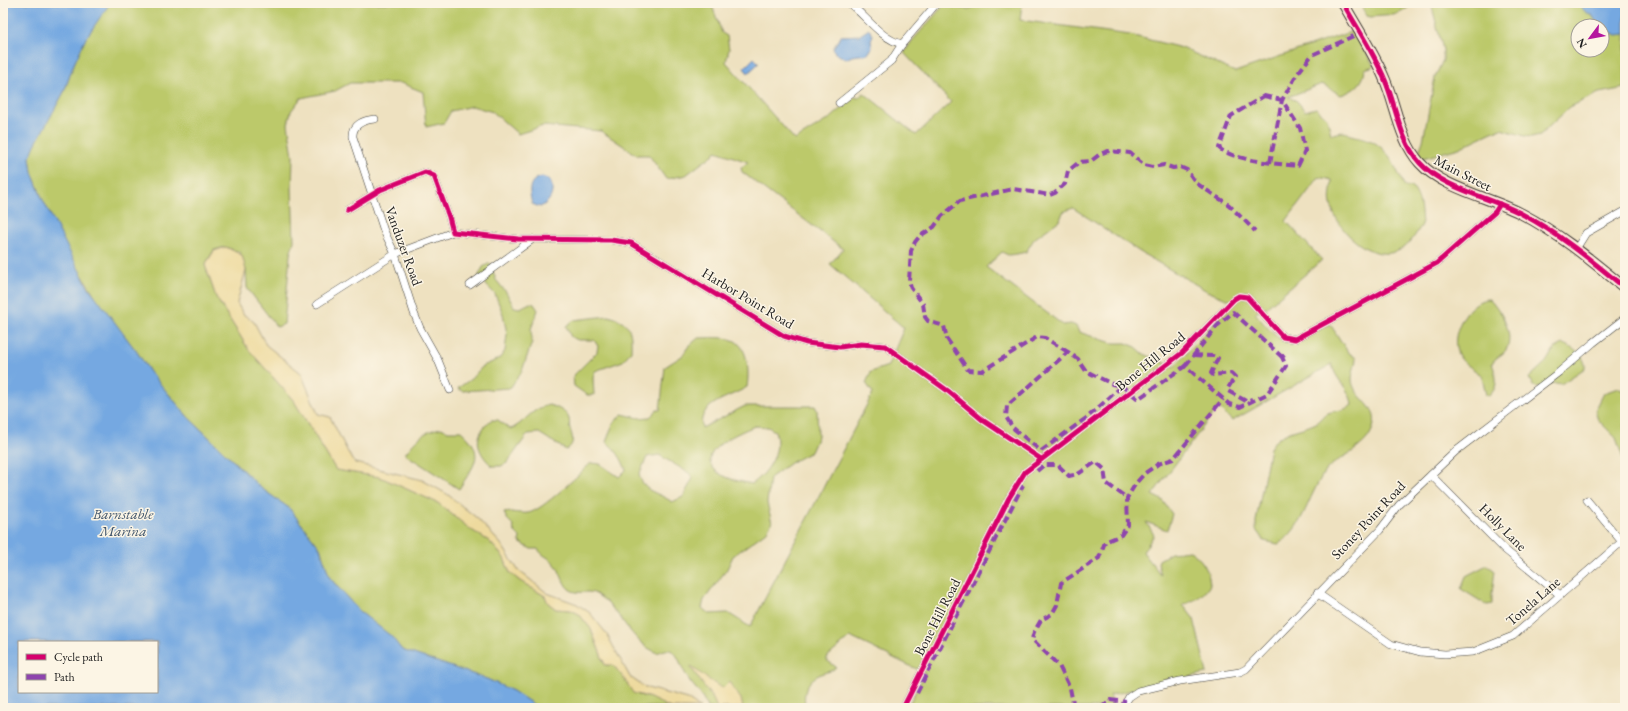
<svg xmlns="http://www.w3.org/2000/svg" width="1628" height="711" font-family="'EB Garamond',serif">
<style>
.green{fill:#bcc96b;stroke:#6c7244;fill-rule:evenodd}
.sand{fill:#eeda9e;stroke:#857b5d}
.water{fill:#74a8e1;stroke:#48627e;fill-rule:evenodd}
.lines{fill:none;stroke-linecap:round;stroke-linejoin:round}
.minor-casing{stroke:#3c3a35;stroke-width:8}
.secondary-casing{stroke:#3c3a35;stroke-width:12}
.minor{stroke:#fff;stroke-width:7}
.secondary{stroke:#fee3d1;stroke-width:10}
.quiet{stroke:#8e44ad;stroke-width:4;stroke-dasharray:8 4;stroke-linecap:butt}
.cycleway-casing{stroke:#fcf5e5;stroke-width:8}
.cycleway{stroke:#d6006c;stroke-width:5}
.labels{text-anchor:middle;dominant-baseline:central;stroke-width:3;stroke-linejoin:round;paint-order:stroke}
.street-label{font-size:14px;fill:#1c1c1c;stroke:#fcf5e5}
.water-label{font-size:15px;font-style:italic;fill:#3f546b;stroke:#fcf5e5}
</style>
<rect width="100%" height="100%" fill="#fcf5e5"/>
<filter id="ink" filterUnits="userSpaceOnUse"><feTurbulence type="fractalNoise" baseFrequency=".025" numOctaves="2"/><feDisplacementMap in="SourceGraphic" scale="8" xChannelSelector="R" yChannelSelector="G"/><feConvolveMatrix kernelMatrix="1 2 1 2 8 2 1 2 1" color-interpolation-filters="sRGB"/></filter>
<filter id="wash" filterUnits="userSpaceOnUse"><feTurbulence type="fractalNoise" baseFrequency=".012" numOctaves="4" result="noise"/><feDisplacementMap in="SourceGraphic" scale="16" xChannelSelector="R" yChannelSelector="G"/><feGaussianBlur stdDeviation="0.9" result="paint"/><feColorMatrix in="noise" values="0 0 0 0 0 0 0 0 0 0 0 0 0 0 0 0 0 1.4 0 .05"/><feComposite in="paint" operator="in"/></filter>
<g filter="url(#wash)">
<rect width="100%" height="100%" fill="#eee1c0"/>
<g class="green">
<path d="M99,3H711L722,33L727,36L729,49L726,62L795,140L832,117L855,97L858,98L864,93L916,135L951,102L904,53L912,41L944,5L969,10L980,3H1022L1020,20L1130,35L1182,48L1235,72L1353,31L1374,66L1365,69C1364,84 1353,91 1341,95L1322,84L1288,97L1297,101L1305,111L1316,108L1327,118L1331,134C1335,134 1339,132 1343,132C1347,132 1351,136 1355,136C1386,141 1392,161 1405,187H1412C1421,198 1421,212 1422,225C1416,233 1410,246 1400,250C1372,264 1336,231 1331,204C1329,197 1332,187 1332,180L1319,177L1286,221L1322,260L1267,307L1255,313C1264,323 1279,346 1295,343L1330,324L1348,352L1356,358C1356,365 1352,372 1352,379C1352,397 1378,405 1374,424C1369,449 1340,455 1325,471C1322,475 1320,480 1317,485C1306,506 1299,532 1278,544L1264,541L1256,530V521L1270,448C1280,430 1300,431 1316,423C1321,421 1323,415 1328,413C1337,410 1344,411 1352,405C1351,389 1334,379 1332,364L1232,421L1218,407L1152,495L1162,500L1172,514L1167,530L1146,522L1154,535L1143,552L1161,575L1158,563L1159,560L1171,553L1190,551C1202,559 1209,569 1210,585C1203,596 1196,600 1183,605L1194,619L1207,673L1110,695L1115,708H907L925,673L850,637L825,659L836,667C831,673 825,671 819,675C806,681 802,695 806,708H707C704,694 691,686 685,673C681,667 679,655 672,651C667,648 662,651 657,653C629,641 621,609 596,594C587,589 578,596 569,589C562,583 561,570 554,563C549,557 542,556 538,549H531L519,542L520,537L514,531L513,525L507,519L504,513C514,511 520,514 528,513C542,511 579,474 591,463L600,464L619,477L626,470C622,459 616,449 606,442L613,424L622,414L639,418L650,417L657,410H660L665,367L682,356L688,347L698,338C709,338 725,336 735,341C749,349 749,374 747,387C730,398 697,403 702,428L745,406H815L817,410L818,436L811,452L790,463L770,478L767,503L772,523L766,532L733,556L727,569L704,600L702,608L709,614L728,613L750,627L873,393L866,383L871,372L888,366L904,328L830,264L843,249L742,172L741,168L748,162L716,151L714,154L686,175L666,179L649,155H637L601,131L543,126L518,134L493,112L472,106L451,111L444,123L426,127L423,92L401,83H350L335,91L301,98L291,111L288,124L293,156L292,188L294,241L290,255L284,324L277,327L247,288L246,270L240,252L225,247L214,250L205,265L216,297L249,350L294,401L336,470L380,477L438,503L470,529L489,541L504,558L510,573L520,581L545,596L548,603L556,609L571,610L579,614L591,629L605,665H613L638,695L648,697L672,707L539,708L513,691L487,679L402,650L390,636L359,611L330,578L320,548L289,508L261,488L188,417L150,372L137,352L100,304L70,255L42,198L32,172L30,157L32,149L64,92L74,64ZM1073,208L1140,252L1207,291L1234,302L1174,367L1144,354L1136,347L1126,343H1112L1079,332L1076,326L1071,324L1063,325L986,267L1002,252L1008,255L1017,254L1026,252L1034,239L1060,220L1063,212ZM755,426L768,427L775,431C782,451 769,472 752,484C740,481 723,479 714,469C696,450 742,431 755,426ZM659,455L689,473L693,478L683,497L672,502C657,491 645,494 639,475L647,457Z"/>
<path d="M1359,3H1412C1400,18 1388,15 1371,17L1367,16Z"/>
<path d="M1431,3H1582C1581,11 1586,11 1591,15C1595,17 1596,23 1599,26H1578V50H1602V29L1608,33L1625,34V88L1599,93L1570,107L1540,135L1531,137L1525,136L1501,129L1492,132L1459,148L1420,159L1417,156L1423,141L1435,77L1443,60V50Z"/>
<polygon points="490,263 496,280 506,292 514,307 520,308 530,303 534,304 538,310 531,329 532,342 522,371 510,388 462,391 458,388 471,379 483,366 499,359 505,351 507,334 503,314 495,294 480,279 479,275 483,267"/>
<path d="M1490,299C1501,311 1515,334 1506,350C1502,356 1495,357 1492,363C1496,376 1500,385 1489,396L1486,395L1482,376C1475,369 1464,365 1459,356C1447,337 1468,298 1490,299Z"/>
<path d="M608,316C630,321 632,330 631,351L623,361L595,371L593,378L594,395H587L574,386L573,376L597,352L598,346L594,340H578L571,337L566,326L574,320Z"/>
<path d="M1563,344C1573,348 1586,356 1585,368L1561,384C1549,380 1544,390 1533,386L1529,378L1546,362L1554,349Z"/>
<polygon points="1618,388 1625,392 1625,464 1616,438 1598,420 1595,411 1604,393"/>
<path d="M549,405C556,407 567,411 569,419C570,422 569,426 570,429C573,438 575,444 566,450L539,433L528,434L507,463L501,466H492C475,450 473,436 491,420H498L510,429C524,425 529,409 549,405Z"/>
<path d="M441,428L448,431H461C487,454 474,465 459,489L405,454C415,441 423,431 441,428Z"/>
<polygon points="1487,565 1495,571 1492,593 1492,604 1487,605 1461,589 1466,576"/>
</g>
<g class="sand">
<polygon points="226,247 242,255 246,270 237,303 243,314 254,322 266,345 301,373 318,414 330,417 352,460 355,463 422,480 447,494 478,519 501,544 518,570 547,593 577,604 590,613 606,633 630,677 644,687 687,699 700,708 671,708 648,697 633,693 623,677 613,665 605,665 591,629 579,614 571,610 556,609 548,603 545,596 520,581 510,573 504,558 489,541 470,529 438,503 380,477 336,470 294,401 249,350 216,297 205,265 214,251"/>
<path d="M690,666C698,671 716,686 723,688L729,682L741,699L743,708H717L713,699Z"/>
</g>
<g class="water">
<path d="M3,3H110L86,38L74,64L64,92L35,145L30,157L32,172L42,198L87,285L137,352L150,372L188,417L261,488L289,508L320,548L330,578L359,611L391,636L402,650L487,679L513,691L539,708H3ZM19,642H157V692H19Z"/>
<path d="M1582,3H1625V34L1617,35L1602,29V26H1599L1592,15C1586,13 1580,9 1582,3Z"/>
<polygon points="869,29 873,35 871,40 872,48 868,54 852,56 846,59 835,53 833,48 841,36 860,35"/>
<polygon points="754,58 759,63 748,73 744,68"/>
<path d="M542,177L550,180C555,192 551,202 540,207L532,204C529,192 527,180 542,177Z"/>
</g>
</g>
<g filter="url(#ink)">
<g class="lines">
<g class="minor-casing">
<g id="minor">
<path d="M849,3C866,16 881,39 902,44"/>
<polyline points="839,103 891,61 902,44 937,3"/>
<path d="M375,119C364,120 352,124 353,137L384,231L395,254L414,313L420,328L438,360L450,390"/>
<polyline points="347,210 380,190 425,172 434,176 449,217 453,232 518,239 611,240 631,243 784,336 807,343 840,347 861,344 885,346 948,391 984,421 1041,459"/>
<polyline points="1576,249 1586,233 1625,211"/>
<polyline points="470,285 533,239"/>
<polyline points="317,304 395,254 453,232"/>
<polyline points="1431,475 1504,549 1560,595"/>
<polyline points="1587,500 1622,542"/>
<polyline points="1317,593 1391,644 1420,652 1445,654 1473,652 1513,636 1625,539"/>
<polyline points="903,708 1009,498 1025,472 1182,353 1234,299 1239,296 1247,297 1283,337 1295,339 1437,263 1495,212 1500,204"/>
<polyline points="1124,708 1126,702 1129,697 1138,691 1180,681 1240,672 1246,669 1380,530 1399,505 1456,451 1559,372 1593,343 1625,318"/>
</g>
</g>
<g class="secondary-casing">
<path id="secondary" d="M1343,3C1357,28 1374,53 1385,80C1396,106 1400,141 1420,163C1442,188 1492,198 1522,214C1560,234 1592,261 1625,288"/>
</g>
<use href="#minor" class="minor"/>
<use href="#secondary" class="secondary"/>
<g class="quiet">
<path d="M1264,96L1282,100L1300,128L1305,151L1298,166C1279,164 1232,160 1219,148L1231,116Z"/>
<polyline points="1270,163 1282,100 1298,73 1312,55 1360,33"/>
<polyline points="1068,352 1045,338 1037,337 982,371 968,370 947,339 944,326 928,321 925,317 923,304 911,288 909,281 911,251 915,242 920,236 934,227 942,216 960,201 1013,189 1050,195 1055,193 1065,184 1068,171 1079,162 1091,161 1100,154 1108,151 1130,153 1144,165 1153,167 1164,165 1173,168 1180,167 1187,170 1196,183 1229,205 1255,231"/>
<polyline points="1194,355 1213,356 1218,358 1211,373 1213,375 1231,373 1235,377 1228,388 1228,391 1246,401 1252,399"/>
<polyline points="1185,366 1217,326 1233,312 1282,357"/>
<polyline points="1122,386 1089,416 1041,451 1013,428 1006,417 1007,406 1068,352 1078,359 1086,371 1112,384 1122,386 1138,399 1185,366 1229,404 1240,407 1267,394 1286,366 1282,357 1287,353"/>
<polyline points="1037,471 1044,465 1058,465 1069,476 1078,474 1096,462 1104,469 1106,483 1127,498"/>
<polyline points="917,693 1023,485"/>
<polyline points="1074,708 1070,688 1059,666 1032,639 1034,632 1041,620 1052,614 1057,605 1061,583 1099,558 1105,542 1121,535 1128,525 1127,498 1136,483 1145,473 1158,464 1173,459 1223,399"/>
<polyline points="1101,708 1110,700 1126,702"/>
</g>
<g class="cycleway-casing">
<g id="cycleway">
<path d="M1343,3C1357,28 1374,53 1385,80C1396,106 1400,141 1420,163C1442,188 1492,198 1522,214C1560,234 1592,261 1625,288"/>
<polyline points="347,210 380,190 425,172 434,176 449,217 453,232 518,239 611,240 631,243 784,336 807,343 840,347 861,344 885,346 948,391 984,421 1041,459"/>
<polyline points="903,708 1009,498 1025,472 1182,353 1234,299 1239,296 1247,297 1283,337 1295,339 1437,263 1495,212 1500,204"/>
</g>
</g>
<use href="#cycleway" class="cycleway"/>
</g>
</g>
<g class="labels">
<g class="street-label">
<text transform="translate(1463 173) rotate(27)">Main Street</text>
<text transform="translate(404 246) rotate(70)">Vanduzer Road</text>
<text transform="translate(748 298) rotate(31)">Harbor Point Road</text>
<text transform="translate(1150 361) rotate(-39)">Bone Hill Road</text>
<text transform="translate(1368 520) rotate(-47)">Stoney Point Road</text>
<text transform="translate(1503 527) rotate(45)">Holly Lane</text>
<text transform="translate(1533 601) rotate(-41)">Tonela Lane</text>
<text transform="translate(937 617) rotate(-63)">Bone Hill Road</text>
</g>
<g class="water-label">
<text x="123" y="513">Barnstable<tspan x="123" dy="17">Marina</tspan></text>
</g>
</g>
<rect width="1628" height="711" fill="none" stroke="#fcf5e5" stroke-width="16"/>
<rect x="18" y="641" width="140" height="52" fill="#fcf5e5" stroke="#a29e95"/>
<rect x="26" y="654" width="20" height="6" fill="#d6006c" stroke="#a29e95"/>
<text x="54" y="661" font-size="12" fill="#1c1c1c">Cycle path</text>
<rect x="26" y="674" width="20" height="6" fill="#8e44ad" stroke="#a29e95"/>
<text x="54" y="681" font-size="12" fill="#1c1c1c">Path</text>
<g transform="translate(1590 38) rotate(238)"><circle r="19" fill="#fcf5e5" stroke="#a29e95"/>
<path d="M0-3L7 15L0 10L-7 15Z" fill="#b5179e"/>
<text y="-6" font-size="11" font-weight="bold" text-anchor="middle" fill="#1c1c1c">N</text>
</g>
</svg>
